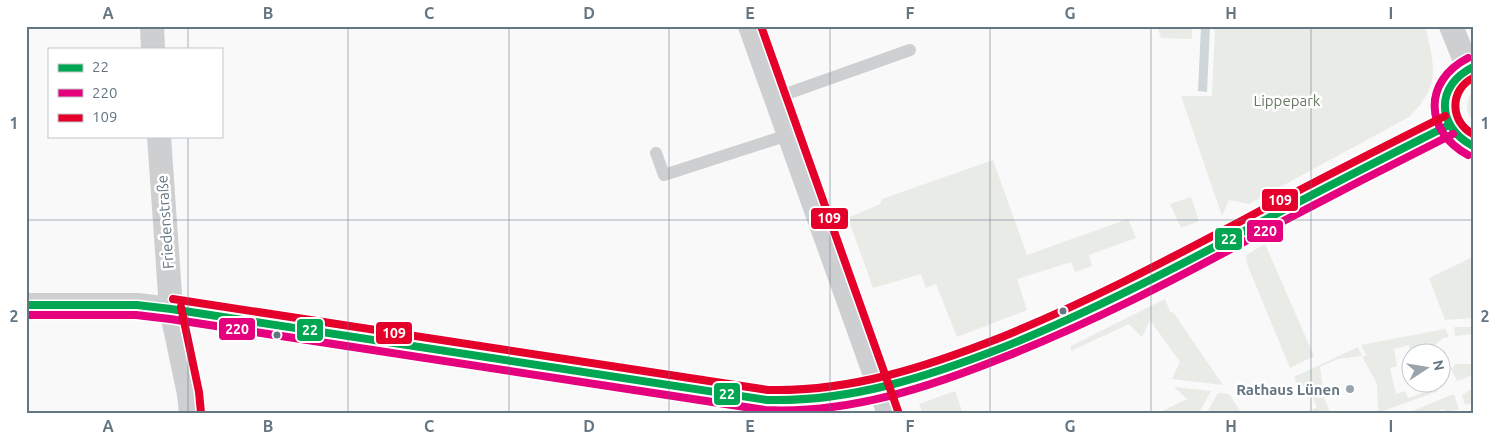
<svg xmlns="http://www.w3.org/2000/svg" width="1499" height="440" font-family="Ubuntu,sans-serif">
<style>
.green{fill:#e8ebe6}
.water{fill:#ced6d9}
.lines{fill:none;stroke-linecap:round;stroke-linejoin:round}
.service{stroke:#cecfd0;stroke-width:12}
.minor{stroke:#cecfd0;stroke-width:24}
.bus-1-casing{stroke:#fff;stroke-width:11}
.bus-2-casing{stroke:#fff;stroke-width:11}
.bus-3-casing{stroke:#fff;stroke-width:11}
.bus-1{stroke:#00a651;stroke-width:8}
.bus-2{stroke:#e5007d;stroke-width:8}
.bus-3{stroke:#e4002b;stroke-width:8}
.grid{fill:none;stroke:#657683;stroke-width:1;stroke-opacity:0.55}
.bus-dot{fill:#657683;stroke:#fff;stroke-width:2}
.poi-dot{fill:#99a4ac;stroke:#fff;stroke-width:2}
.labels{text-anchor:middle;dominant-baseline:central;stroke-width:5;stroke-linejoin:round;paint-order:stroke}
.park-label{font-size:15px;fill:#687a64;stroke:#fff}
.street-label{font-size:15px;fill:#657683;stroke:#fff}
.poi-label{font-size:15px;font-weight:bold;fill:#657683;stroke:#fff;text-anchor:end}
.line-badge{stroke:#fff;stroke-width:2}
.badge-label{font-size:14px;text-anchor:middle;font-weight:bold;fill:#fff}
.neatline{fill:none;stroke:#657683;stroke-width:2}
.grid-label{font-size:16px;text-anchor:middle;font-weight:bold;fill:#657683}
</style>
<rect width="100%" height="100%" fill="#f9f9f9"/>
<g class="green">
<polygon points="1157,26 1192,26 1192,39 1161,38"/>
<path d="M1215,26H1425C1435,67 1441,85 1409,117L1249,204L1229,200L1222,216L1181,96H1212Z"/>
<path d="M1473,90V120C1464,111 1466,100 1473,90Z"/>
<polygon points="993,160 1027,255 1128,219 1136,238 1089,255 1092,266 1075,272 1071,262 1017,279 1027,310 957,337 936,284 926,288 921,274 873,288 848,218 880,204 882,199"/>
<polygon points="1191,197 1199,221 1181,228 1170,204"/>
<polygon points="1265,244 1314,356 1290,368 1247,264 1246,255"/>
<polygon points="1473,257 1473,318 1445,320 1429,278"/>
<polygon points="1165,299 1170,312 1173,312 1223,385 1172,379 1180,362 1150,320 1142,337 1129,324 1071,351 1071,346"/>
<polygon points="1454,327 1473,327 1473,334 1455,336"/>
<polygon points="1445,329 1449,337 1443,338 1426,352 1412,352 1411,356 1409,345 1394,349 1397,366 1390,368 1396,394 1405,391 1408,398 1437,388 1438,391 1383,411 1383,414 1378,414 1377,384 1362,356 1338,359 1320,367 1324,398 1331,414 1308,414 1308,412 1317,407 1307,385 1299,389 1294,377 1358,347 1362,356 1367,356 1361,345"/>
<polygon points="1456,364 1473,364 1473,375 1457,381 1451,369"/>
<polygon points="1174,387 1211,391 1198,414 1156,414 1187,399"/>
<polygon points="1473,388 1473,403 1465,405 1462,395"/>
<polygon points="955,391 963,414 923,414 919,404"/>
<polygon points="1218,393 1229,394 1242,414 1206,414"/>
<polygon points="1451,395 1454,395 1459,409 1445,413 1444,409 1427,414 1405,414"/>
</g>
<polygon class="water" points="1201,26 1210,26 1207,92 1198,91"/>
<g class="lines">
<g class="service">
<polyline points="775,98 910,50"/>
<polyline points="656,153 664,175 788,135"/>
</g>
<g class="minor">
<polyline points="152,26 153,49"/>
<polyline points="750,26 889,414"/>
<polyline points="1451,26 1468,68"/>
<path d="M1473,67C1435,79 1436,133 1473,146"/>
<polyline points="159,136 171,309 189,394 191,414"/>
<polyline points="26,305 137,305 171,309 767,400 804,401 879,389 943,371 1055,326 1141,286 1335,182 1449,125"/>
</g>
<g class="bus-1-casing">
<g id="bus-1">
<path d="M1473,67C1435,86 1436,126 1473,146"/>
<path d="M26,305H137L171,309L767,400C850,402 927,377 1004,347C1088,313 1168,272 1248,229C1314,193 1382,159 1449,125"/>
</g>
</g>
<g class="bus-2-casing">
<g id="bus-2">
<path d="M1468,155C1424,131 1423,81 1468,58"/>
<path d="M26,315H136L170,319L765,410C850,414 930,387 1007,356C1093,322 1174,280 1255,236C1321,201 1387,167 1453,134"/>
</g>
</g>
<g class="bus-3-casing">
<g id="bus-3">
<polyline points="761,26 898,411"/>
<path d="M1473,78C1449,90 1450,122 1473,134"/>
<path d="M173,299L768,390C850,392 926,367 1002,337C1085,303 1164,262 1243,220C1310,184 1377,150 1445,116"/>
<polyline points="181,307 199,392 201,413"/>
</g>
</g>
<use href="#bus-1" class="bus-1"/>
<use href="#bus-2" class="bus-2"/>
<use href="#bus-3" class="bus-3"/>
</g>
<path class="grid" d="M188,26V49M348,26V414M509,26V414M669,26V414M830,26V414M990,26V414M1151,26V414M1311,26V414M188,136V414M26,220H1473"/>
<g class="bus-dot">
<circle cx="1063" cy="311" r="4.5"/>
<circle cx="277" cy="335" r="4.5"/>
</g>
<circle class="poi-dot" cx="1350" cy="389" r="5"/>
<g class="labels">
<g class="park-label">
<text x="1287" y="100">Lippepark</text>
</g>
<g class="street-label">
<text transform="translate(165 222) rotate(-94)">Friedenstraße</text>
</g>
<g class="poi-label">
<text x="1340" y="389">Rathaus Lünen</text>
</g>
</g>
<g class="line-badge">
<rect x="1261" y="188" width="38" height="24" rx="5" fill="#e4002b"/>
<rect x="810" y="207" width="39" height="23" rx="5" fill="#e4002b"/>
<rect x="1246" y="219" width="38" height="24" rx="5" fill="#e5007d"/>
<rect x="1214" y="227" width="29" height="24" rx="5" fill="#00a651"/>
<rect x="218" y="317" width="38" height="24" rx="5" fill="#e5007d"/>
<rect x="296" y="318" width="28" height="24" rx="5" fill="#00a651"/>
<rect x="375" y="321" width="38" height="24" rx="5" fill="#e4002b"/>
<rect x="713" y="382" width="28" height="24" rx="5" fill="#00a651"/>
</g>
<g class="badge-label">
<text x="1280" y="205">109</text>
<text x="829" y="223">109</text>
<text x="1265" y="236">220</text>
<text x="1229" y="244">22</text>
<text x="237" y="334">220</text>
<text x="310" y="335">22</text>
<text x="394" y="338">109</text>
<text x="727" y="399">22</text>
</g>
<rect width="1499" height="440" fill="none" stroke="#ffffff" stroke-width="55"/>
<rect x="48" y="48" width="175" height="90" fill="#ffffff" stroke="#c1c8cd"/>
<rect x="58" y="64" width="25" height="8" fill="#00a651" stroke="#c1c8cd"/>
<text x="92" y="72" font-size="15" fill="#657683">22</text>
<rect x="58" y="89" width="25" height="8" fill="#e5007d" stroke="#c1c8cd"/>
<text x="92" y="98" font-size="15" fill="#657683">220</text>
<rect x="58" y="114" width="25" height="8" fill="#e4002b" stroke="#c1c8cd"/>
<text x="92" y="122" font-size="15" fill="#657683">109</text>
<g transform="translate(1426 368) rotate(78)"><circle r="24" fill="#ffffff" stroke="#c1c8cd"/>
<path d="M0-4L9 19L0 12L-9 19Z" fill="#99a4ac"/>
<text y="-8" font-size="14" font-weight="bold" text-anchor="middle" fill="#657683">N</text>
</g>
<rect x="28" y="28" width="1444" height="384" class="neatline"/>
<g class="grid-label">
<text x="108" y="19">A</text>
<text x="268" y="19">B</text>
<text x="429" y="19">C</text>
<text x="589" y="19">D</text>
<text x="750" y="19">E</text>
<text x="910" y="19">F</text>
<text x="1070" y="19">G</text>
<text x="1231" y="19">H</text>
<text x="1391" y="19">I</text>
<text x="14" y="129">1</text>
<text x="1485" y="129">1</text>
<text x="14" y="322">2</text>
<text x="1485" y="322">2</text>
<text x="108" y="432">A</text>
<text x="268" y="432">B</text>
<text x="429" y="432">C</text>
<text x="589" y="432">D</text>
<text x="750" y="432">E</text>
<text x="910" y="432">F</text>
<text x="1070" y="432">G</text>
<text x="1231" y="432">H</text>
<text x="1391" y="432">I</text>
</g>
</svg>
